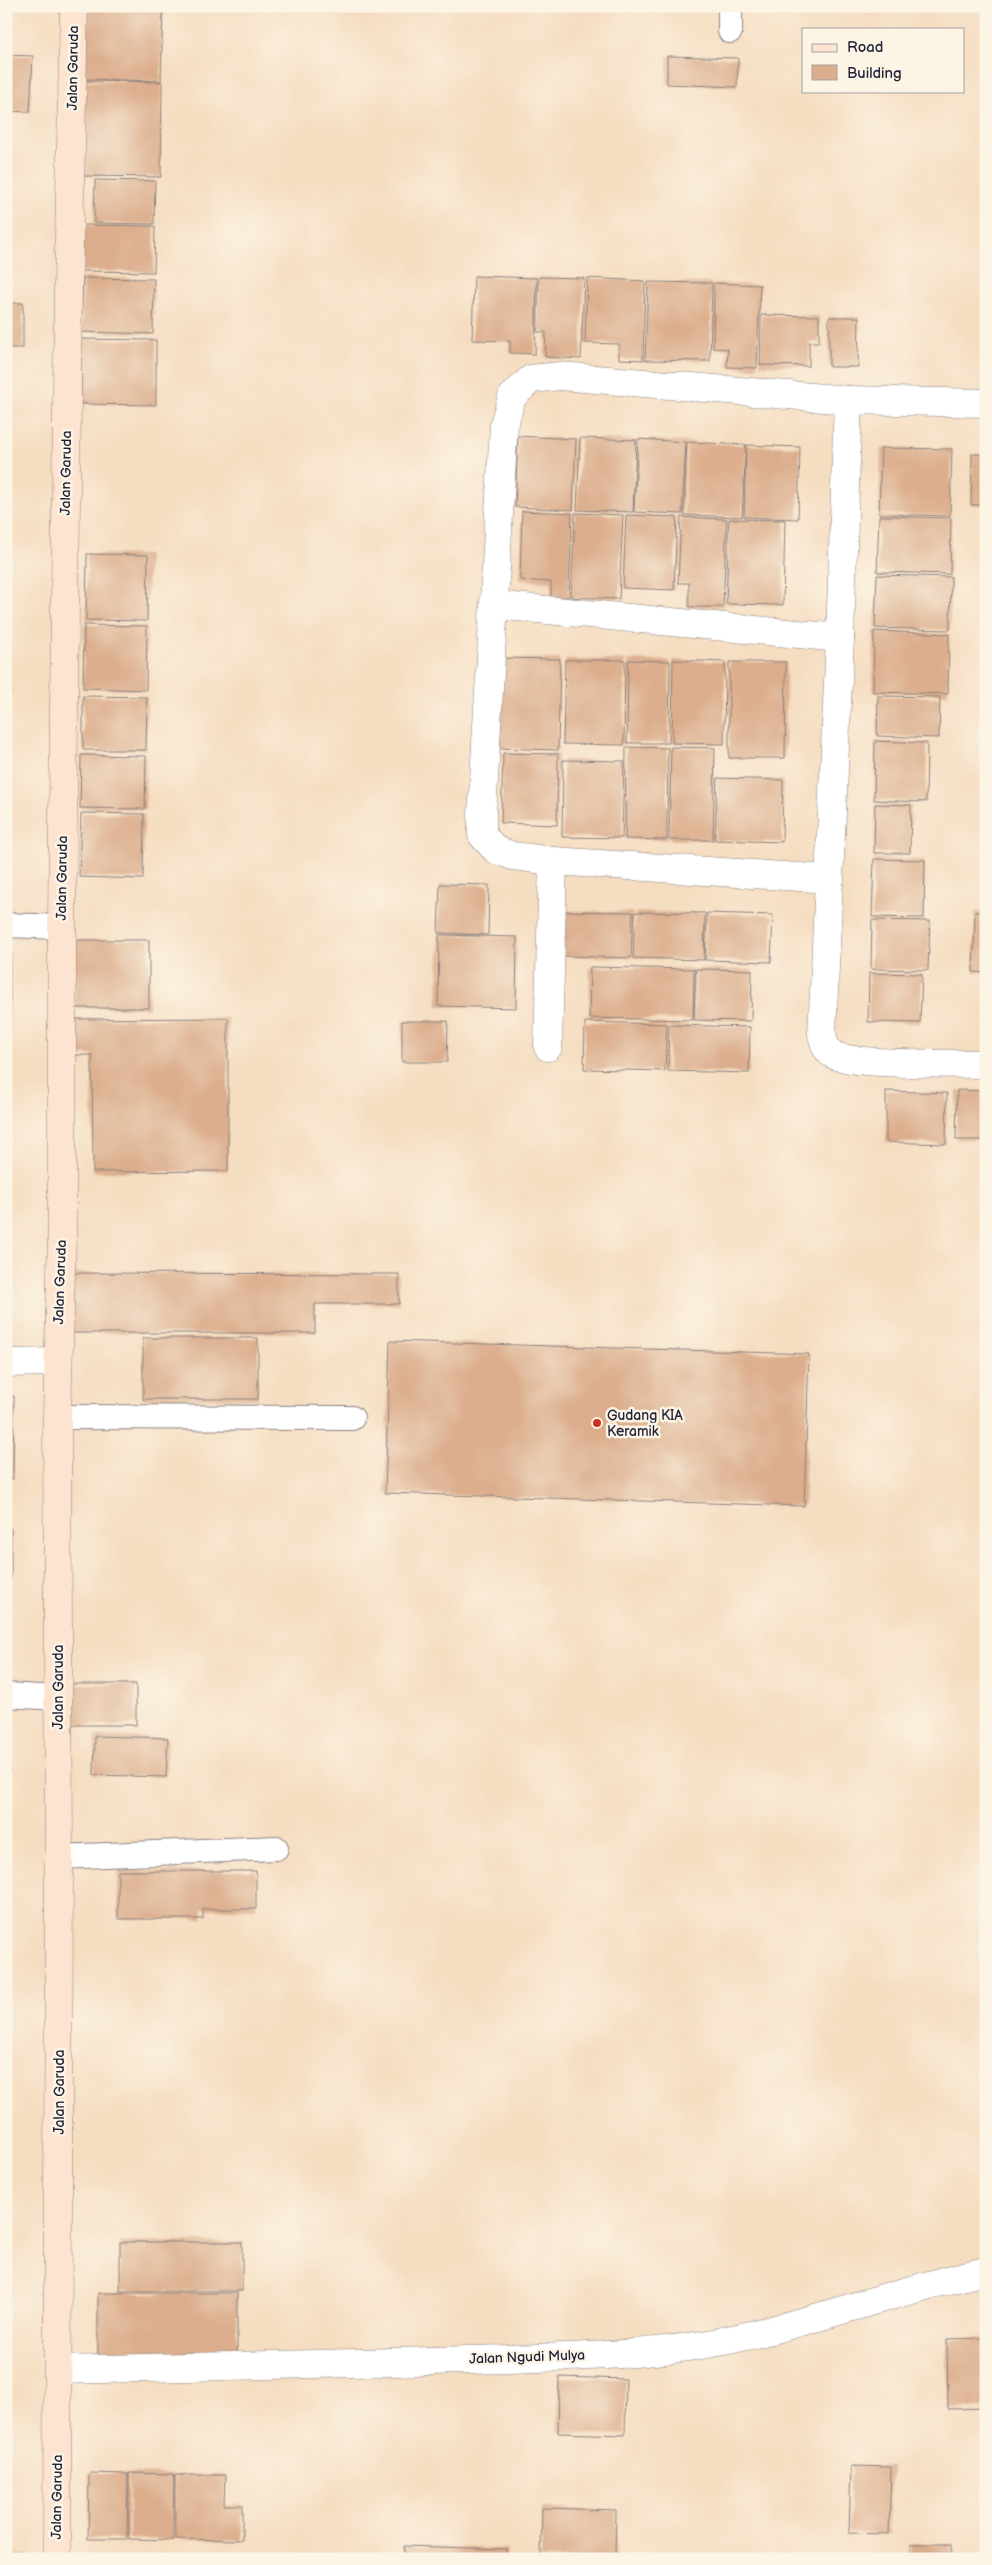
<svg xmlns="http://www.w3.org/2000/svg" width="992" height="2565" font-family="'Balsamiq Sans',sans-serif">
<style>
.building{fill:#dcae8d}
.lines{fill:none;stroke-linecap:round;stroke-linejoin:round}
.lane-casing{stroke:#8c807e;stroke-width:26}
.street-casing{stroke:#8c807e;stroke-width:29}
.secondary-casing{stroke:#8c807e;stroke-width:29}
.lane{stroke:#fff;stroke-width:24}
.street{stroke:#fff;stroke-width:28}
.secondary{stroke:#fde4d0;stroke-width:28}
.poi-dot{fill:#c8321e;stroke:#fcf5e5;stroke-width:2}
.labels{text-anchor:middle;dominant-baseline:central;stroke-width:5;stroke-linejoin:round;paint-order:stroke}
.street-label{font-size:14px;fill:#22223b;stroke:#fcf5e5}
.poi-label{font-size:14px;fill:#22223b;stroke:#fcf5e5;text-anchor:start}
</style>
<rect width="100%" height="100%" fill="#fcf5e5"/>
<filter id="ink" filterUnits="userSpaceOnUse"><feTurbulence type="fractalNoise" baseFrequency=".02" numOctaves="2"/><feDisplacementMap in="SourceGraphic" scale="10" xChannelSelector="R" yChannelSelector="G"/><feConvolveMatrix kernelMatrix="1 2 1 2 8 2 1 2 1" color-interpolation-filters="sRGB"/></filter>
<filter id="wash" filterUnits="userSpaceOnUse"><feTurbulence type="fractalNoise" baseFrequency=".0096" numOctaves="4" result="noise"/><feDisplacementMap in="SourceGraphic" scale="20" xChannelSelector="R" yChannelSelector="G"/><feGaussianBlur stdDeviation="1.12" result="paint"/><feColorMatrix in="noise" values="0 0 0 0 0 0 0 0 0 0 0 0 0 0 0 0 0 1.4 0 .05"/><feComposite in="paint" operator="in"/></filter>
<g filter="url(#wash)">
<rect width="100%" height="100%" fill="#f5ddc1"/>
<g id="blocks">
<g class="building">
<polygon points="85,6 163,6 161,81 83,79"/>
<polygon points="6,55 33,56 30,112 6,111"/>
<polygon points="667,56 738,58 737,87 667,84"/>
<polygon points="83,81 162,82 161,177 82,176"/>
<polygon points="95,180 155,181 154,224 94,223"/>
<polygon points="82,225 155,226 154,272 81,271"/>
<polygon points="474,276 537,278 535,354 510,353 510,341 472,340"/>
<polygon points="539,277 584,278 581,359 545,357 546,332 537,332"/>
<polygon points="83,278 154,279 153,334 81,332"/>
<polygon points="587,278 645,281 643,360 619,359 619,344 585,343"/>
<polygon points="648,282 712,283 710,361 645,360"/>
<polygon points="714,283 760,285 757,368 727,367 728,349 713,348"/>
<rect x="6" y="303" width="17" height="45"/>
<polygon points="761,315 819,316 819,342 809,342 809,366 760,365"/>
<polygon points="829,317 859,317 858,367 829,367"/>
<polygon points="81,339 156,340 156,405 81,404"/>
<polygon points="518,436 576,439 573,510 515,507"/>
<polygon points="580,438 636,440 633,512 577,510"/>
<polygon points="638,439 686,442 682,514 634,512"/>
<polygon points="687,442 746,445 742,517 684,515"/>
<polygon points="746,445 800,447 798,519 744,517"/>
<polygon points="881,448 952,449 950,516 879,514"/>
<polygon points="972,454 986,454 986,505 971,505"/>
<polygon points="522,511 572,513 569,597 551,597 551,582 520,580"/>
<polygon points="575,513 623,515 619,599 571,597"/>
<polygon points="626,515 677,517 674,590 623,588"/>
<polygon points="879,516 951,518 950,574 877,572"/>
<polygon points="681,517 727,519 723,607 689,607 689,583 678,583"/>
<polygon points="729,519 785,520 783,605 726,604"/>
<polygon points="87,554 148,555 147,621 86,620"/>
<polygon points="877,575 951,577 950,630 875,628"/>
<polygon points="84,625 147,626 146,690 83,688"/>
<rect x="6" y="629" width="5" height="65"/>
<polygon points="874,631 949,634 948,694 873,692"/>
<polygon points="500,658 560,659 558,750 498,748"/>
<polygon points="565,660 625,660 624,745 563,744"/>
<polygon points="628,660 670,661 669,743 627,743"/>
<polygon points="673,660 725,662 724,744 672,743"/>
<polygon points="729,662 786,662 785,758 729,758"/>
<polygon points="83,696 147,697 146,750 83,750"/>
<polygon points="878,696 940,697 939,738 877,736"/>
<polygon points="875,741 927,743 926,802 874,800"/>
<polygon points="626,747 668,748 667,840 625,839"/>
<polygon points="671,747 715,748 713,840 669,840"/>
<polygon points="503,753 558,754 557,825 501,823"/>
<polygon points="81,755 146,756 145,809 80,808"/>
<polygon points="563,760 624,761 622,838 562,837"/>
<polygon points="717,778 783,780 782,842 715,840"/>
<polygon points="875,804 911,805 910,853 874,853"/>
<polygon points="81,813 144,814 143,879 79,877"/>
<polygon points="874,859 925,860 924,918 872,917"/>
<polygon points="440,884 489,885 488,935 438,933"/>
<polygon points="564,911 633,912 631,958 563,956"/>
<polygon points="635,912 705,913 704,960 633,958"/>
<polygon points="975,912 986,912 986,973 973,972"/>
<polygon points="707,913 773,915 771,962 705,960"/>
<polygon points="872,920 930,921 928,970 871,969"/>
<polygon points="439,935 517,937 516,1008 438,1006"/>
<rect x="75" y="940" width="74" height="68"/>
<rect x="6" y="951" width="4" height="76"/>
<polygon points="590,967 694,969 693,1020 589,1018"/>
<polygon points="696,969 752,970 751,1021 694,1020"/>
<polygon points="869,973 922,974 920,1023 868,1022"/>
<polygon points="228,1018 228,1171 93,1172 92,1055 75,1055 75,1019"/>
<polygon points="402,1021 448,1021 447,1062 402,1062"/>
<polygon points="585,1022 667,1024 665,1071 584,1069"/>
<polygon points="669,1025 750,1027 749,1073 668,1071"/>
<polygon points="957,1090 986,1091 986,1140 956,1140"/>
<polygon points="886,1091 947,1093 946,1144 886,1142"/>
<polygon points="69,1273 399,1274 399,1304 315,1304 315,1333 69,1333"/>
<rect x="143" y="1338" width="115" height="61"/>
<polygon points="390,1341 809,1354 804,1506 385,1493"/>
<polygon points="6,1396 14,1396 13,1479 6,1479"/>
<rect x="6" y="1529" width="5" height="49"/>
<rect x="71" y="1684" width="65" height="41"/>
<rect x="6" y="1729" width="4" height="43"/>
<polygon points="95,1736 168,1738 166,1777 94,1775"/>
<polygon points="118,1871 256,1871 256,1909 203,1909 203,1919 118,1919"/>
<rect x="120" y="2242" width="122" height="49"/>
<rect x="98" y="2293" width="139" height="64"/>
<polygon points="986,2338 986,2408 948,2409 947,2339"/>
<polygon points="559,2377 626,2379 625,2435 558,2433"/>
<polygon points="851,2466 891,2467 889,2534 849,2533"/>
<polygon points="89,2473 128,2474 127,2539 88,2539"/>
<polygon points="129,2473 174,2474 173,2540 129,2539"/>
<polygon points="175,2475 225,2475 224,2505 242,2505 242,2540 175,2539"/>
<polygon points="542,2508 616,2510 615,2559 541,2559"/>
<rect x="911" y="2544" width="40" height="15"/>
<polygon points="404,2546 506,2549 506,2559 404,2559"/>
<rect x="6" y="2555" width="22" height="4"/>
</g>
</g>
</g>
<g filter="url(#ink)">
<use href="#blocks" fill-opacity="0" stroke="#8c807e" stroke-width="1"/>
<g class="lines">
<g class="lane-casing">
<g id="lane">
<polyline points="730,31 730,6"/>
<polyline points="6,925 62,927"/>
<polyline points="57,1417 352,1418"/>
<polyline points="6,1695 57,1698"/>
<polyline points="59,1857 276,1848"/>
</g>
</g>
<g class="street-casing">
<g id="street">
<path d="M986,403L848,400L840,638L822,1034C824,1042 825,1049 832,1054C851,1066 957,1063 986,1064"/>
<polyline points="494,605 840,638"/>
<polyline points="830,879 553,861 513,856 496,850 482,835 482,815 504,424 512,397 531,379 560,376 848,400"/>
<polyline points="548,1047 553,861"/>
<polyline points="6,1363 57,1362"/>
<path d="M59,2370C183,2368 307,2364 431,2361C522,2358 617,2359 708,2344C802,2327 892,2291 986,2271"/>
</g>
</g>
<g class="secondary-casing">
<polyline id="secondary" points="57,2559 59,1857 57,1417 62,1236 62,927 68,286 74,6"/>
</g>
<use href="#lane" class="lane"/>
<use href="#street" class="street"/>
<use href="#secondary" class="secondary"/>
</g>
</g>
<circle class="poi-dot" cx="597" cy="1423" r="5"/>
<g class="labels">
<g class="street-label">
<text transform="translate(73 68) rotate(-89)">Jalan Garuda</text>
<text transform="translate(66 473) rotate(-89)">Jalan Garuda</text>
<text transform="translate(62 878) rotate(-89)">Jalan Garuda</text>
<text transform="translate(60 1282) rotate(-88)">Jalan Garuda</text>
<text transform="translate(58 1687) rotate(-90)">Jalan Garuda</text>
<text transform="translate(59 2092) rotate(-90)">Jalan Garuda</text>
<text transform="translate(527 2357) rotate(-2)">Jalan Ngudi Mulya</text>
<text transform="translate(57 2497) rotate(-89)">Jalan Garuda</text>
</g>
<g class="poi-label">
<text x="607" y="1415">Gudang KIA<tspan x="607" dy="16">Keramik</tspan></text>
</g>
</g>
<rect width="992" height="2565" fill="none" stroke="#fcf5e5" stroke-width="25"/>
<rect x="802" y="28" width="162" height="65" fill="#fcf5e5" stroke="#a5a1a1"/>
<rect x="812" y="44" width="25" height="8" fill="#fde4d0" stroke="#a5a1a1"/>
<text x="847" y="52" font-size="15" fill="#22223b">Road</text>
<rect x="812" y="65" width="25" height="15" fill="#dcae8d" stroke="#a5a1a1"/>
<text x="847" y="78" font-size="15" fill="#22223b">Building</text>
</svg>
